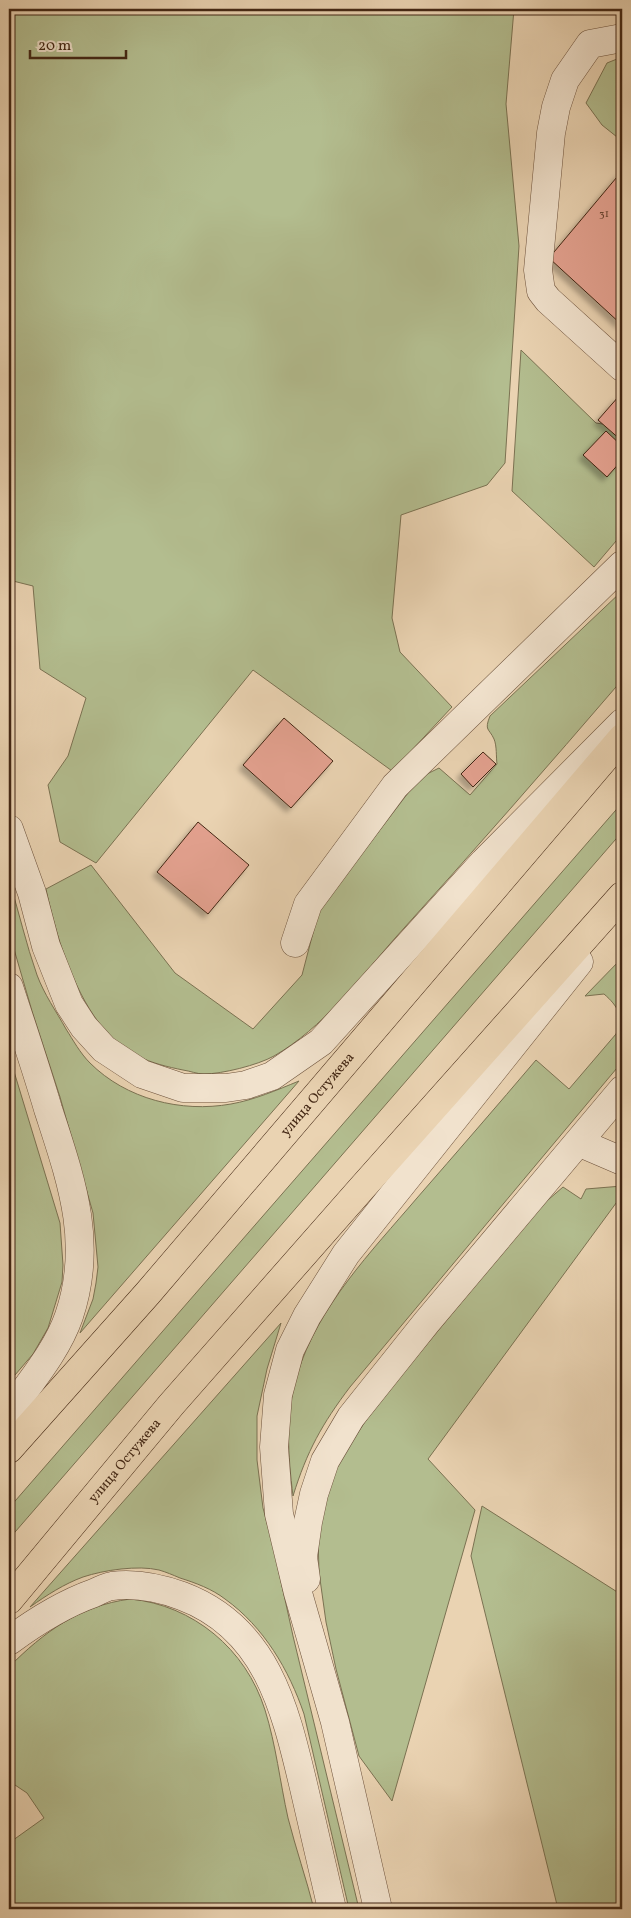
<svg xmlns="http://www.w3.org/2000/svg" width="631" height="1918" font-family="Vollkorn,serif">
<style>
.green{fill:#b3bd8f;stroke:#7b7252}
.building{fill:#e3a18f;stroke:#432714;filter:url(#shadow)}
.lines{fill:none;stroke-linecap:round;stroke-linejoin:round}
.minor-casing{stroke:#6d523c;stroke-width:29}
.major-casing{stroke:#432714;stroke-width:29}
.minor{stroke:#f1e2cd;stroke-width:28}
.major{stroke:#ead3b2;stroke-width:28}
.labels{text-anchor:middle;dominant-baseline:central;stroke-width:4.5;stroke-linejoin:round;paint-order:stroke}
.number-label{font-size:11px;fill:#6b4633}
.street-label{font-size:14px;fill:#432714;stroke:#f1e2cd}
</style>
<defs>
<filter id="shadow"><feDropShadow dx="-4.5" dy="4.5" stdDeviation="2.5" flood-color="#0004"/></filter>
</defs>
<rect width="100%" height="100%" fill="#ead3b2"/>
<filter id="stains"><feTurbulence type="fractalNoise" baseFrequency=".004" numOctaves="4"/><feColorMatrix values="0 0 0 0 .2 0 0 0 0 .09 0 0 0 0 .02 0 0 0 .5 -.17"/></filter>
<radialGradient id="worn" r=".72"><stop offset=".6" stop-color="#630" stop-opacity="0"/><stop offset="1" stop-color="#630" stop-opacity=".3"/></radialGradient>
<g class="green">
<polygon points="9,9 514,9 506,104 519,246 505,463 487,485 401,515 392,618 400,652 452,707 398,765 399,776 253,670 96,863 60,842 48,785 68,756 86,698 40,669 33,586 9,580"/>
<polygon points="622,57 622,141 602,125 586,103 607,63"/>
<polygon points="521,350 596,423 622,427 622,534 594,567 512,491"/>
<path d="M622,591V680C548,766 473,852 396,937C359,979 323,1028 274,1056C258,1065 222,1074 204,1074C197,1074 190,1071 183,1070C168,1067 151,1063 138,1056C124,1048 108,1036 99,1023C72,987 55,933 46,889L91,865L175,973L253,1029L302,975L319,910L408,793L427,774L439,768L470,795L497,764C496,757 497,746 494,739C489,728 484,731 490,716Z"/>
<polygon points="622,803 622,832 9,1539 9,1508"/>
<path d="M9,880C19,912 26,944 37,975C44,994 56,1011 66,1029C73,1040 80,1053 90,1063C126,1099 181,1113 231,1104C254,1100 277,1090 299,1081L80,1333L93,1299L96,1283L98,1267L93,1213L60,1097L32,1011L9,932Z"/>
<path d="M622,958V1062L350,1387C322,1424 307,1451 293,1496C288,1455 285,1415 297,1375C318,1306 371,1252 417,1198C457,1152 497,1106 536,1060L569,1089L616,1034C624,1017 618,1006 604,994L585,996Z"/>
<polygon points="9,1055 60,1223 63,1265 62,1282 48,1328 33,1354 9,1382"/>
<polygon points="622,1186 622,1195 428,1459 475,1510 392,1801 359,1756 336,1669 326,1622 319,1572 318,1536 322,1513 337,1467 344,1453 367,1419 404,1372 541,1206 563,1187 581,1199 586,1189"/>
<path d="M281,1323L267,1369L257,1416V1460L263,1508L273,1545L293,1636L359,1909H349L304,1714C289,1670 264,1627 225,1599C212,1589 196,1583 180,1578C173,1575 166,1572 159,1570C138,1565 104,1570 83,1577C64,1584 47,1595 30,1607Z"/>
<polygon points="482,1506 622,1595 622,1909 558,1909 471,1556"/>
<path d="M130,1599C193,1605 246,1649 265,1710C276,1745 280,1782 288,1818C296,1849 306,1878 314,1909H9V1843L44,1818L27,1793L9,1781V1667C44,1632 79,1606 130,1599Z"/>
</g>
<g class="building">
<polygon points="622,171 622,325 549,258"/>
<polygon points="619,396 622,399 622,441 598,420"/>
<polygon points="606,431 622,446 622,460 607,477 583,455"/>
<polygon points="284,718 333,761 291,808 243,765"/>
<polygon points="483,752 496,764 473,787 461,774"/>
<polygon points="198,822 249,865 208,914 157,872"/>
</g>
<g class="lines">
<g class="minor-casing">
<g id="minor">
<polyline points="622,38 590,44 565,80 556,107 551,133 538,270 541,291 548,300 622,367"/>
<polyline points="9,829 32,893 46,946 69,1004 84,1027 104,1049 142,1074 183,1088 226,1088 246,1085 272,1076 321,1042 484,862 622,723"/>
<polyline points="295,943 308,904 395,786 622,565"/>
<path d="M9,987C22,1027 36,1068 48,1109C71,1180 94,1242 69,1316C57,1351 30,1382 9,1412"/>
<polyline points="580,1143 622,1161"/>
<polyline points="306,1579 303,1557 308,1522 314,1494 325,1461 351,1417 426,1323 622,1090"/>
<path d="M9,1641C36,1621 63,1604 94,1593C100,1590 106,1587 112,1586C135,1583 160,1588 182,1596C267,1628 285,1708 304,1788C313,1828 323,1869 332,1909"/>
<polyline points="378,1909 335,1722 298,1593 279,1514 274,1447 278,1395 290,1350 307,1316 346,1254 579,962"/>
</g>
</g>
<g class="major-casing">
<g id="major">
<path id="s1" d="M9,1449L148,1293L622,738"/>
<path id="s2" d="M9,1600L171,1405L361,1189L622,896"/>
</g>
</g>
<use href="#minor" class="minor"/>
<use href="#major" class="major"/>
</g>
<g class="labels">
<g class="number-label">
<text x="604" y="214">31</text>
</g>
<g class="street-label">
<text stroke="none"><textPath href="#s1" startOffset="470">улица Остужева</textPath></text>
<text stroke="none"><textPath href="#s2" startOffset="181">улица Остужева</textPath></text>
</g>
</g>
<rect width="631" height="1918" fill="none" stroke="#ead3b2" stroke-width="30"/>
<rect x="10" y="10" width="611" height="1898" fill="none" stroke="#432714" stroke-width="2.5"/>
<rect x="15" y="15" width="601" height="1888" fill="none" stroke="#432714"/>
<path d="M30 50v8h96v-8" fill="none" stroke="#432714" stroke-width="2.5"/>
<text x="38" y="50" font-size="15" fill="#432714" stroke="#f1e2cd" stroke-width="4" paint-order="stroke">20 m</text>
<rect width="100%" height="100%" filter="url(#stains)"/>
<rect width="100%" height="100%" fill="url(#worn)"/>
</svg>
